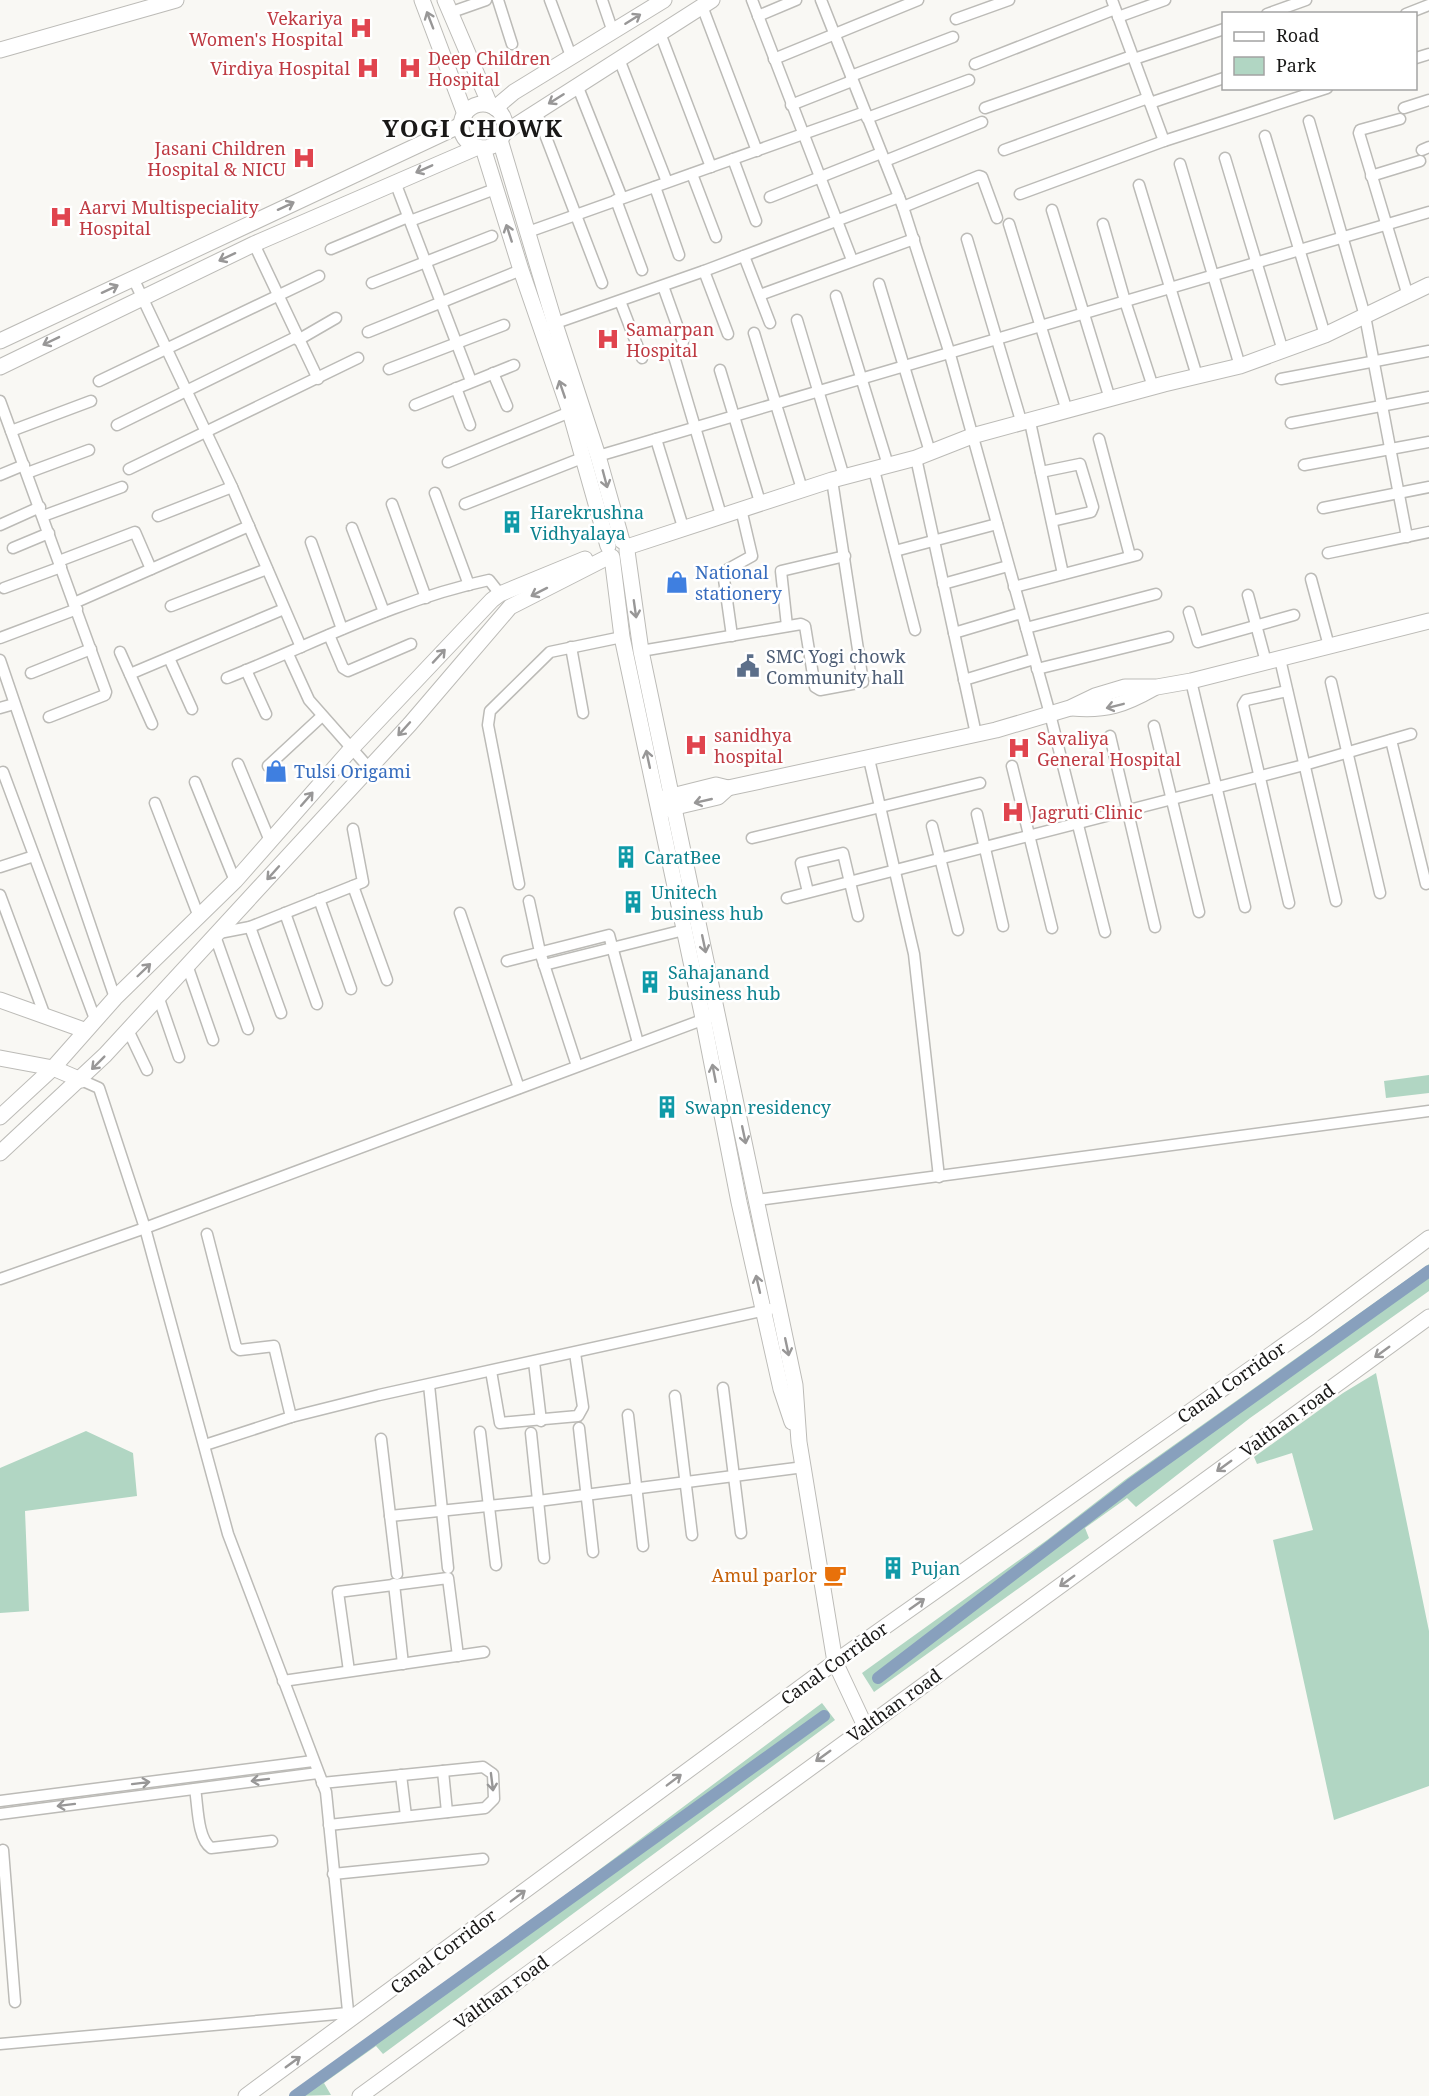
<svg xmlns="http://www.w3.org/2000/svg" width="1429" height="2096" font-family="'Noto Serif',serif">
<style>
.green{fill:#b1d6c3}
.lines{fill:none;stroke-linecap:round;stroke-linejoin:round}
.canal{stroke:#88a0bd;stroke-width:12}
.street-casing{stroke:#bcbbb7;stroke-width:13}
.secondary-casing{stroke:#bcbbb7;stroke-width:17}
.street{stroke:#fff;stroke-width:10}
.secondary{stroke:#fff;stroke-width:15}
.oneway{stroke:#989797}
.labels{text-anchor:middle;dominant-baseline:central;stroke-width:5;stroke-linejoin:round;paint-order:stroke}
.health-label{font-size:18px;fill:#be3a42;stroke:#fff;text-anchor:start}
.culture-label{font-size:18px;fill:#0d838f;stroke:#fff;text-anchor:start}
.shop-label{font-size:18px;fill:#366cbe;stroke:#fff;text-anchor:start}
.service-label{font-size:18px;fill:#4e5e75;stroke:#fff;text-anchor:start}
.street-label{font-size:18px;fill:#191817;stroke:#fff}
.food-label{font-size:18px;fill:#c56008;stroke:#fff;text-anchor:end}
.district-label{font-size:24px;font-weight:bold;letter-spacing:1.5px;fill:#191817;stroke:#fff}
</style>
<rect width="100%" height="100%" fill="#f9f8f4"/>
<g class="green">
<polygon points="1429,1075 1429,1093 1386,1098 1384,1081"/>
<polygon points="1429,1264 1429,1291 1250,1418 1136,1507 1127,1498 1085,1528 1089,1538 874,1692 862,1673 1047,1540 1126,1479"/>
<polygon points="1376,1373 1429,1631 1429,1786 1334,1820 1273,1540 1313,1530 1292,1453 1257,1464 1254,1457 1343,1393"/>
<polygon points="86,1431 133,1453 137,1496 25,1511 29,1611 0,1613 0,1468"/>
<polygon points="822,1703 835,1720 383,2054 376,2046 324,2083 331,2095 297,2096"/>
</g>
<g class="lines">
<g class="canal">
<polyline points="878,1678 1130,1485 1429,1271"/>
<polyline points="295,2096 824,1716"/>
</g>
<g class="street-casing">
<g id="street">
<polyline points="498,0 512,44"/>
<polyline points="550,0 571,56"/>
<polyline points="602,0 613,32"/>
<polyline points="752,0 852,260"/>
<polyline points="821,0 903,207 949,351 1050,714 1105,932"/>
<polyline points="1112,0 1164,141"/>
<polyline points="702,6 757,151"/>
<polyline points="449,13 486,0"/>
<polyline points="1267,14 1306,0"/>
<polyline points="1406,14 1429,5"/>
<polyline points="758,16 796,0"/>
<polyline points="1118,17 1165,0"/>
<polyline points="956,19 1009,0"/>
<polyline points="660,33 711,167"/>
<polyline points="1416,58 1429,54"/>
<polyline points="619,59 667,182"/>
<polyline points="774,59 918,0"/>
<polyline points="1134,59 1224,29"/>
<polyline points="975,64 1115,9"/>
<polyline points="851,76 953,37"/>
<polyline points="577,85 622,198"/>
<polyline points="1150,103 1224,78"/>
<polyline points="791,105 852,81"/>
<polyline points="985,108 1132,56"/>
<polyline points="1404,108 1429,100"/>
<polyline points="536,111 602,283"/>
<polyline points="867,118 969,80"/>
<polyline points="1400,119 1360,130 1359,133 1408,296"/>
<polyline points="1309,121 1365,316 1407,537"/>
<polyline points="1265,136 1325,335"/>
<polyline points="1004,150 1148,98"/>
<polyline points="1422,150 1429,147"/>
<polyline points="1225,158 1283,351"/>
<polyline points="733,159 756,221"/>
<polyline points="885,161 982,122"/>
<polyline points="1180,164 1240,366"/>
<polyline points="692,174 716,237"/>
<polyline points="1371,176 1420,161"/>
<polyline points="395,182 471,381"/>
<polyline points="1139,185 1197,376"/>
<polyline points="655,187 679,255"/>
<polyline points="1020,194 1164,141 1327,88"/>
<polyline points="770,197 881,153"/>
<polyline points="616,200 642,270"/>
<polyline points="903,207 979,176 982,177 997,218"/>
<polyline points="1052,210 1110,399"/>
<polyline points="410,221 495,189"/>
<polyline points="1009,224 1067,411"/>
<polyline points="1103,224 1125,301 1153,387"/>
<polyline points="528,232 865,112"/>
<polyline points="967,239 1022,424"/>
<polyline points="254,244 318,379"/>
<polyline points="331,249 408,217"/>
<polyline points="744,256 770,323"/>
<polyline points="704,271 728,334"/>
<polyline points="133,278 232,487 301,647"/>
<polyline points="372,283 492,236"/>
<polyline points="879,284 930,452"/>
<polyline points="663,286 683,342"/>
<polyline points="760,295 914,239"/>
<polyline points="836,296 888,465"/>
<polyline points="620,301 642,358"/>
<polyline points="797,320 844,477"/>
<polyline points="550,325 704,271 899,197"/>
<polyline points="368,332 521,270"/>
<polyline points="754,333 802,489"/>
<polyline points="298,340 336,318"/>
<polyline points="673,353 721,515"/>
<polyline points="389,369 504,325"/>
<polyline points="720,370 760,502"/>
<polyline points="493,373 507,406"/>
<polyline points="1281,379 1429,351"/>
<polyline points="99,381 319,276"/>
<polyline points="456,388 470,425"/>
<polyline points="0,401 106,692 105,695 49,717"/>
<polyline points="415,405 514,365"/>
<polyline points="1030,422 1063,574"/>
<polyline points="1291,423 1429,397"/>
<polyline points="117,425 296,337"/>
<polyline points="11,431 91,401"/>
<polyline points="656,439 683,527"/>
<polyline points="1099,439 1130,556"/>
<polyline points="598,456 1429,212"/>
<polyline points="916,458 976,734"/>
<polyline points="448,462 570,412"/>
<polyline points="1304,465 1429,442"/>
<polyline points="129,469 358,358"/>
<polyline points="874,470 915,630"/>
<polyline points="1041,472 1080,464 1093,507 1091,512 1052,521"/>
<polyline points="27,473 89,450"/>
<polyline points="0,475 24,465"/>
<polyline points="435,493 469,585"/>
<polyline points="392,504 426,598"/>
<polyline points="465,504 582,458"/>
<polyline points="1323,508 1429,487"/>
<polyline points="43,516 122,487"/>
<polyline points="158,516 232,487"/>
<polyline points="0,525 40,507"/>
<polyline points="352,528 384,612"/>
<polyline points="311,542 342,629"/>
<polyline points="13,548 49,533"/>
<polyline points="895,551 997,524"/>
<polyline points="1328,553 1429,532"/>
<polyline points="59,561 135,532 151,569"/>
<polyline points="1311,579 1329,646"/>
<polyline points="943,584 1008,566"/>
<polyline points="1014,587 1137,555"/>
<polyline points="4,588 61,567"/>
<polyline points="1248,595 1266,662"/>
<polyline points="74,603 249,526"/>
<polyline points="171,606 267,569"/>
<polyline points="1189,612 1198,642 1294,615"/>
<polyline points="787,626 781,571 845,556"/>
<polyline points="1026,628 1156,594"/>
<polyline points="954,633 1021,613"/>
<polyline points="329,635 343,668 348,671 411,644"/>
<polyline points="732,636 723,572 752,556 741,509"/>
<polyline points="0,638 77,609"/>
<polyline points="571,647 583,713"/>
<polyline points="641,651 801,624 805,626 815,687 820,690 863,682 832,480"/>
<polyline points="120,652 152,724"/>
<polyline points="288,654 309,700 369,768"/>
<polyline points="169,658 192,709"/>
<polyline points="1280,659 1336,901"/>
<polyline points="0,660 115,998"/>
<polyline points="1037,669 1168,637"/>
<polyline points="246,670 266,714"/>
<polyline points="31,673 91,649"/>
<polyline points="130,674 284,609"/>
<path d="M227,678C313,644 398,599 489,580L500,594"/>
<polyline points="964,680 1034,659"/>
<polyline points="1191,681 1245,907"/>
<polyline points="1331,682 1380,893"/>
<polyline points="1287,691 1246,700 1243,705 1289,903"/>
<polyline points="0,708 14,704"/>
<polyline points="1154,726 1199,912"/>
<polyline points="1110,736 1155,927"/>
<polyline points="1391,740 1426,884"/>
<polyline points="869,759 914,954 939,1177"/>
<polyline points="238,764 270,841"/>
<polyline points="268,766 322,716"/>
<polyline points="1012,766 1052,928"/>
<polyline points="3,772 95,1019"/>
<polyline points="195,782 235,881"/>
<polyline points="155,803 199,917"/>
<polyline points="977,814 1003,926"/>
<polyline points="932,826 958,930"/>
<polyline points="752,838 980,783"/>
<polyline points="0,867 34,856"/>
<polyline points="519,884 488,725 490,711 550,652 622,637"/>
<polyline points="353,886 387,980"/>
<polyline points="808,892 801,863 843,853 858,916"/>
<polyline points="0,895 45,1016"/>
<polyline points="787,898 1304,765 1411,734"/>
<polyline points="319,899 351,989"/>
<polyline points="529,901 540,952 577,1066"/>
<polyline points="285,913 317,1004"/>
<polyline points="460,913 519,1088"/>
<polyline points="250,927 281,1013"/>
<polyline points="219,933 250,927 363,882 353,829"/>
<polyline points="215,936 248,1029"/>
<polyline points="507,961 609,935 638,1043"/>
<polyline points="187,965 213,1040"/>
<polyline points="544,965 684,930"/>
<polyline points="158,996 179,1057"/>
<polyline points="128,1030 147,1070"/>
<polyline points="81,1080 99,1088 145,1228 228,1534 326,1792 349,2021"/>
<polyline points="757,1200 1429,1111"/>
<polyline points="207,1234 236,1347 240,1350 274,1346 291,1417"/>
<polyline points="0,1279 145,1228 710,1017"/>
<polyline points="534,1362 541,1421"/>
<polyline points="491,1371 500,1423 578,1416 583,1407 575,1353"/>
<polyline points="429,1385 448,1568"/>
<polyline points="723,1388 741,1533"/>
<polyline points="675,1396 692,1535"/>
<polyline points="628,1415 643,1546"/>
<polyline points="579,1428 593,1552"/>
<polyline points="480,1432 496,1565"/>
<polyline points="531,1433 544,1558"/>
<polyline points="381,1439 397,1574"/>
<polyline points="205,1445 291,1417 379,1395 770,1309"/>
<polyline points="390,1516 538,1501 804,1467"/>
<polyline points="394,1584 403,1664"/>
<polyline points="349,1671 338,1592 448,1578 458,1656"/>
<polyline points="283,1681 484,1652"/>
<polyline points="443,1771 447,1812"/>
<polyline points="401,1775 406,1816"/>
<polyline points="322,1783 483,1767 493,1774 494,1799 485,1808 329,1825"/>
<path d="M195,1789C198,1805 197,1838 211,1848L272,1841"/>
<polyline points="0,1801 313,1761"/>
<polyline points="0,1814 318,1773"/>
<polyline points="3,1850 15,2002"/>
<polyline points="333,1874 483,1859"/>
<polyline points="0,2044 348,2013"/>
</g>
</g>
<g class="secondary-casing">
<g id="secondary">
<polyline points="422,0 465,114"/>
<polyline points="445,0 490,105"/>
<polyline points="0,50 176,0"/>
<circle cx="483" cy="126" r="22"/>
<polyline points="495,108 514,92 664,0"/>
<polyline points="504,133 712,0"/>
<polyline points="500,140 555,324 598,456 622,541"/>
<polyline points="483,148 521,270 570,412 608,546"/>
<polyline points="0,341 461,125"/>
<polyline points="0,367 254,244 478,147"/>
<polyline points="627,547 832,480 916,458 972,436 1164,384 1240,366 1325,335 1429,285"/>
<polyline points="627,551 641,651 795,1385 799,1442 835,1662 865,1726"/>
<polyline points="612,557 622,637 703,1018 739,1202 781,1389 792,1422"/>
<path d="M1072,708C1106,711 1124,705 1154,688"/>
<polyline points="664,798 716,785 728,788 996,730 1070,708 1095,696 1125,687 1157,687 1191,681 1429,621"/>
<polyline points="667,809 718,797 728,788"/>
<polyline points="0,1000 84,1030"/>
<polyline points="0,1058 53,1068 81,1080"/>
<polyline points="0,1117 53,1068 115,998 235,881 352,748 492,600 500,594 585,559"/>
<polyline points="0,1153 105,1055 410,724 510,607 610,556"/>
<polyline points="246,2096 835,1662 1310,1327 1429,1238"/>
<polyline points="360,2096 1429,1317"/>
</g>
</g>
<use href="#street" class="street"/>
<use href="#secondary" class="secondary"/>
</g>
<defs><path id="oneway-shaft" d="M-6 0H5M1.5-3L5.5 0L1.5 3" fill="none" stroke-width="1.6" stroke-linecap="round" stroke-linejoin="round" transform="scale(1.5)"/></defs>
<g class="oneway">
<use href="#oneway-shaft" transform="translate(633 19) rotate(-32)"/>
<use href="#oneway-shaft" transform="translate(430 20) rotate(-111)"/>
<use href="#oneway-shaft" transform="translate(556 99) rotate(148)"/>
<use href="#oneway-shaft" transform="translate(424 169) rotate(156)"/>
<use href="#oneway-shaft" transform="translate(286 206) rotate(-25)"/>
<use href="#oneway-shaft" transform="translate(509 233) rotate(-108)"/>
<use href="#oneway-shaft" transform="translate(227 257) rotate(155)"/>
<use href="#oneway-shaft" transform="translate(110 289) rotate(-25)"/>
<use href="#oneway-shaft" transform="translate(51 341) rotate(154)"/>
<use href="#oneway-shaft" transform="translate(562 389) rotate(-109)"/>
<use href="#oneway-shaft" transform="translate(605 479) rotate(75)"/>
<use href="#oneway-shaft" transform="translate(539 592) rotate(153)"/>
<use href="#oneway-shaft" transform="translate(635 609) rotate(82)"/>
<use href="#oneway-shaft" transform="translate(439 656) rotate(-47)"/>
<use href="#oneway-shaft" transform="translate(1115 706) rotate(166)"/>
<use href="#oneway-shaft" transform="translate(404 729) rotate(132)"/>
<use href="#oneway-shaft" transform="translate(648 759) rotate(-102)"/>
<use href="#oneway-shaft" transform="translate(307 799) rotate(-49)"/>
<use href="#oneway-shaft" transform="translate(703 801) rotate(167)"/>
<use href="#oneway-shaft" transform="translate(273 873) rotate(132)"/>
<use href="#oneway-shaft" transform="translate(704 944) rotate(78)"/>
<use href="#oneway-shaft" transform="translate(144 970) rotate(-44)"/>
<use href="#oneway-shaft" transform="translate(98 1063) rotate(135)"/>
<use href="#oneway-shaft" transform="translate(714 1073) rotate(-101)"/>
<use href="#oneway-shaft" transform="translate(744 1135) rotate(78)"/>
<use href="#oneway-shaft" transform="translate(758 1284) rotate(-103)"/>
<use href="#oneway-shaft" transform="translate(787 1347) rotate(78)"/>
<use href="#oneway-shaft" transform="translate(1382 1352) rotate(144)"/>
<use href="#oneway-shaft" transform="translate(1224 1466) rotate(144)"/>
<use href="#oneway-shaft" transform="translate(1067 1581) rotate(144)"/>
<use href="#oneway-shaft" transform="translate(917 1604) rotate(-35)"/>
<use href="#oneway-shaft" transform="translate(823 1756) rotate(144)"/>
<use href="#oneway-shaft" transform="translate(260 1780) rotate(173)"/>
<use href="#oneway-shaft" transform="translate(674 1780) rotate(-37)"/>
<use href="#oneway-shaft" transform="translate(492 1782) rotate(83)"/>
<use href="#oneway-shaft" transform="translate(141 1783) rotate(-7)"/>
<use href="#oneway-shaft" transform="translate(66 1805) rotate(173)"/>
<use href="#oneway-shaft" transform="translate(518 1896) rotate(-37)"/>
<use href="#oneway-shaft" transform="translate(293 2062) rotate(-36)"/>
</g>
<defs>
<g id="hospital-bare" transform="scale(1.8)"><path d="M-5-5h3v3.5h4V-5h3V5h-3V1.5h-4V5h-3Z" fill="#e0444e" stroke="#fff" stroke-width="2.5" paint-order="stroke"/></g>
<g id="building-bare" transform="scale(1.8)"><path d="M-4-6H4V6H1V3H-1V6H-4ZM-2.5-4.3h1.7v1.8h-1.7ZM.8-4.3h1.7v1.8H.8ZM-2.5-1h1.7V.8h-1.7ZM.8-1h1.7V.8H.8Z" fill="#0f9aa8" stroke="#fff" stroke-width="2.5" paint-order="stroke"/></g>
<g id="shop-bare" transform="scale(1.8)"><path d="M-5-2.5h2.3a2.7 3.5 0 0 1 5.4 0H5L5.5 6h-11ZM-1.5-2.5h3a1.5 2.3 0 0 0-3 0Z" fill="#3f7fe0" stroke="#fff" stroke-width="2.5" paint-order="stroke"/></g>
<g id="civic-bare" transform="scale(1.8)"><path d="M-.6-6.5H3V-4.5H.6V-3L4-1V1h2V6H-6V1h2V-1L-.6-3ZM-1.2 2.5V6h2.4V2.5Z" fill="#5c6f8a" stroke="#fff" stroke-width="2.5" paint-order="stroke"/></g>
<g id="cafe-bare" transform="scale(1.8)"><path d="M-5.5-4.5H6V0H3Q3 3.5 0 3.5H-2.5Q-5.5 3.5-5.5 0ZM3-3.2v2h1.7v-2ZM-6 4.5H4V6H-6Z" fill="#e8710a" stroke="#fff" stroke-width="2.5" paint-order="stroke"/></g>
</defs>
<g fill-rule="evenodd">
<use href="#hospital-bare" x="361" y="28"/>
<use href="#hospital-bare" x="368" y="68"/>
<use href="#hospital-bare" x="410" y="68"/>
<use href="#hospital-bare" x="304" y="158"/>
<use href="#hospital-bare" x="61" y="217"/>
<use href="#hospital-bare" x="608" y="339"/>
<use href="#building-bare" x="512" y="522"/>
<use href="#shop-bare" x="677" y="582"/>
<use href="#civic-bare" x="748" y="666"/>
<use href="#hospital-bare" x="696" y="745"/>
<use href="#hospital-bare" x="1019" y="748"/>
<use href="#shop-bare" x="276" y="771"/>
<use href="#hospital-bare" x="1013" y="812"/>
<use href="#building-bare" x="626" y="857"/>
<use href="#building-bare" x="633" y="902"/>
<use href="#building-bare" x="650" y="982"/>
<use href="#building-bare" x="667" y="1107"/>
<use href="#building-bare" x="893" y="1568"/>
<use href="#cafe-bare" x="835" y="1575"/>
</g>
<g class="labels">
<g class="health-label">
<text x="343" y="18" text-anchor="end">Vekariya<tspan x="343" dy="21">Women's Hospital</tspan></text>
<text x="428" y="58">Deep Children<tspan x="428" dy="21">Hospital</tspan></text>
<text x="350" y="68" text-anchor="end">Virdiya Hospital</text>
<text x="286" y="148" text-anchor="end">Jasani Children<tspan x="286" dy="21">Hospital &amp; NICU</tspan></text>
<text x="79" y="207">Aarvi Multispeciality<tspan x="79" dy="21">Hospital</tspan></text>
<text x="626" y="329">Samarpan<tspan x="626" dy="21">Hospital</tspan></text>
<text x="714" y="735">sanidhya<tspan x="714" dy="21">hospital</tspan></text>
<text x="1037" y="738">Savaliya<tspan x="1037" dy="21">General Hospital</tspan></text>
<text x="1031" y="812">Jagruti Clinic</text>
</g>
<g class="culture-label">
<text x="530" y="512">Harekrushna<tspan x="530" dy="21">Vidhyalaya</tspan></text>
<text x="644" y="857">CaratBee</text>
<text x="651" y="892">Unitech<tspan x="651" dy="21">business hub</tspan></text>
<text x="668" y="972">Sahajanand<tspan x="668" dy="21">business hub</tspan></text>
<text x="685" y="1107">Swapn residency</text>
<text x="911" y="1568">Pujan</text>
</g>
<g class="shop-label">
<text x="695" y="572">National<tspan x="695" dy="21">stationery</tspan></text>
<text x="294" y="771">Tulsi Origami</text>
</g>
<g class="service-label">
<text x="766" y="656">SMC Yogi chowk<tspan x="766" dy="21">Community hall</tspan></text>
</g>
<g class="street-label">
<text transform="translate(1231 1382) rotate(-35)">Canal Corridor</text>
<text transform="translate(1287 1420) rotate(-36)">Valthan road</text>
<text transform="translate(834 1663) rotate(-36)">Canal Corridor</text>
<text transform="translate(894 1705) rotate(-36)">Valthan road</text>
<text transform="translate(443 1951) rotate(-37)">Canal Corridor</text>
<text transform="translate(501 1992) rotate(-36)">Valthan road</text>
</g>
<g class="food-label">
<text x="817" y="1575">Amul parlor</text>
</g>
<g class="district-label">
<text x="473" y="127">YOGI CHOWK</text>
</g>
</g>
<rect x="1222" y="12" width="195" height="78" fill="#ffffff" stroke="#a3a3a2" stroke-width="1.5"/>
<rect x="1234" y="32" width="30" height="9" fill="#ffffff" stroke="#a3a3a2" stroke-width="1.5"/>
<text x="1276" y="42" font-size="18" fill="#191817">Road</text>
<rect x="1234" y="57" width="30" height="18" fill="#b1d6c3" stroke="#a3a3a2" stroke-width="1.5"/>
<text x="1276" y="72" font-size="18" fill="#191817">Park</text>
</svg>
